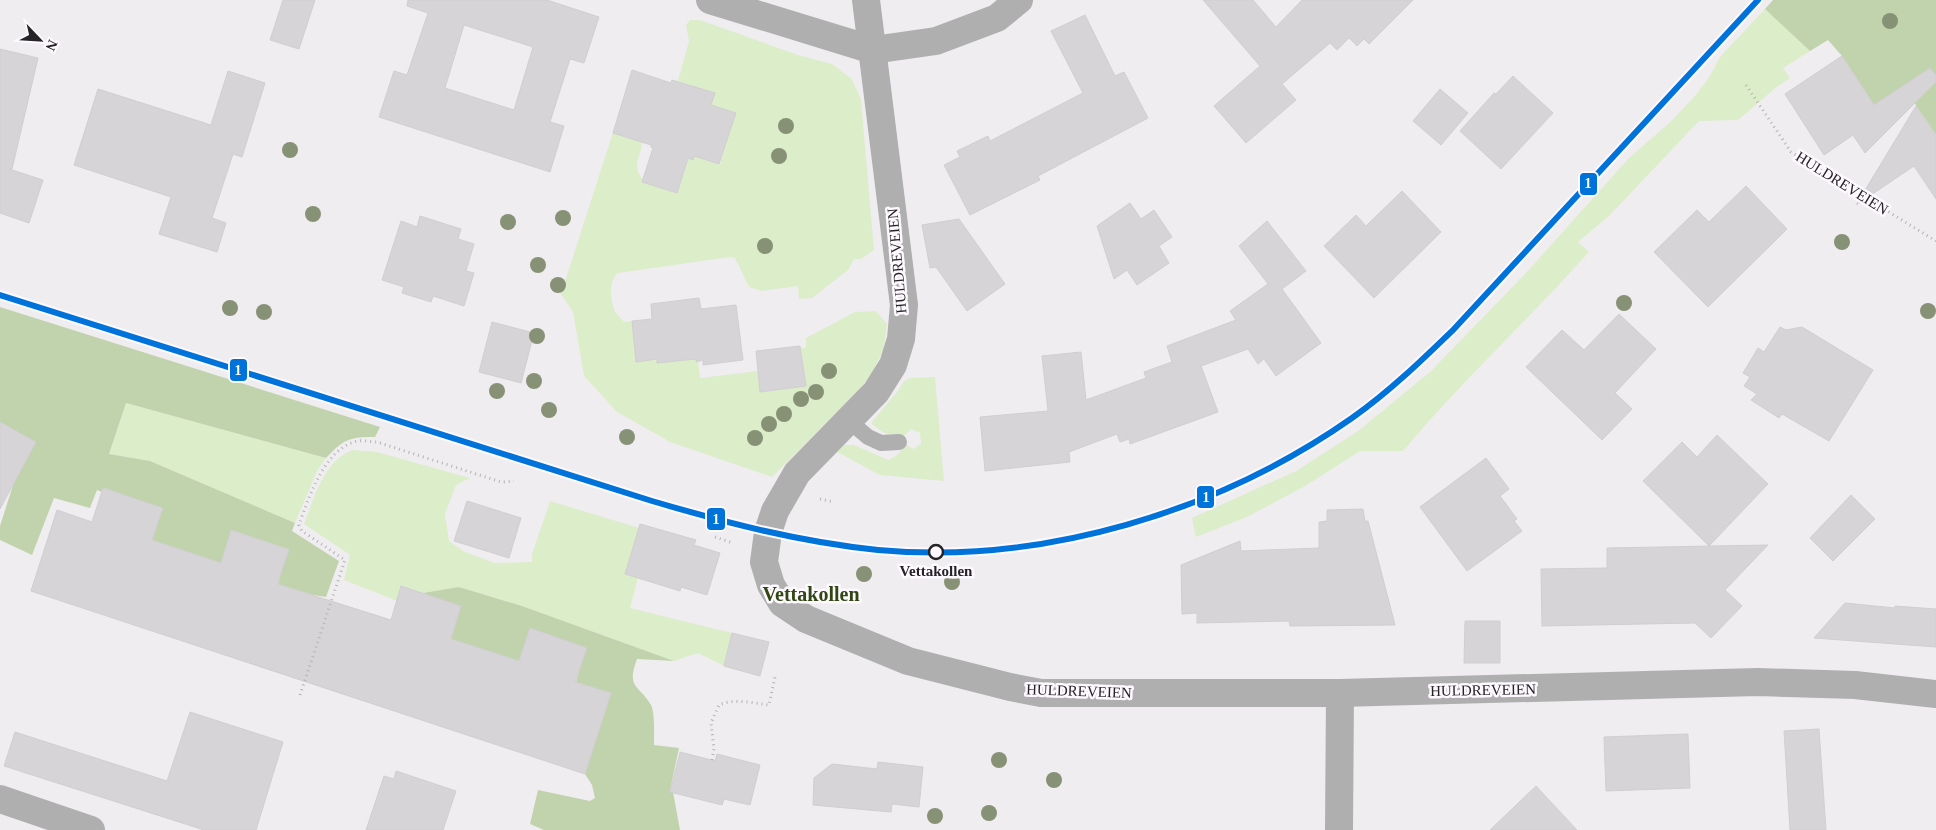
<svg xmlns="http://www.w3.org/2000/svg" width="1936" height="830" font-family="'Times New Roman',serif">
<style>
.green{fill:#dcedca}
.forest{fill:#c1d3ad}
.building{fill:#d6d4d7;stroke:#d0ced1;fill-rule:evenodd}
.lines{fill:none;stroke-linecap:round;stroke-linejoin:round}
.path{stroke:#b4b2b5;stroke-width:3;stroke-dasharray:1 4;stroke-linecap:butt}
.lane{stroke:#afafb0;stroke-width:16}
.street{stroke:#afafb0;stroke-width:28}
.metro-1-casing{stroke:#fdf9ff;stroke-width:10}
.metro-1{stroke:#0073db;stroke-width:6}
.tree{fill:#869176}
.stop-dot{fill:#fdf9ff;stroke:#242325;stroke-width:2.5}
.labels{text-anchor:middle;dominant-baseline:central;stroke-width:5;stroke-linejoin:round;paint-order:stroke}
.street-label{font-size:15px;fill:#242325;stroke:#fdf9ff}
.stop-label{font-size:15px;font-weight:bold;fill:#242325;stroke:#fdf9ff}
.district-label{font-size:20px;font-weight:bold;fill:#304613;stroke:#fdf9ff}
.line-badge{stroke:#fdf9ff;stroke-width:2}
.badge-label{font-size:14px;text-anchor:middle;font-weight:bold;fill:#fff}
</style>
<rect width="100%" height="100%" fill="#f0edf1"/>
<g class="green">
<path d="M1765,9L1810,51L1783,68L1790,78L1778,86L1738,120L1699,121L1609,216L1578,242L1589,252C1528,320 1462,381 1403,451H1360L1307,485L1247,517L1196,537L1192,518L1296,471L1358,431L1430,372L1526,273L1629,158L1668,124L1695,96L1710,76L1720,57Z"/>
<path d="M690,20H700L798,55L832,64L852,79L861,100L874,250L861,259H854L848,270L812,298L799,299L798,286L762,291L749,287L735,258L730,257L618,273C609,280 610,297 614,309C615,313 621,318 624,322L632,321L637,361L657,359L658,363L696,359V361H698L700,378L758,371L761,392L806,386L801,348H806V338L855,312L876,311L887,324L884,349L872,373L859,390L772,477L670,442L617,412L584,376L573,312L561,294L616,123L642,142C641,158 631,166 643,179V182L676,193L687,158L693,160L694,156L720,164L736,113L711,105L714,93L678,81L689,41L686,25Z"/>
<path d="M935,377L944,481L880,475L837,452L843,445H854L889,460L897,455L906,445L913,449L921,444L920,433L911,429L905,435C892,438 880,432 871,423L897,392L904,381L910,378Z"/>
<polygon points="126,403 326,458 317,471 295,523 150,461 109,454"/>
<path d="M353,450L377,452L470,478L456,485L445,514L449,541L465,552L495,563L532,562V554L550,501L639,528L625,574L638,578L630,608L732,633L724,666L698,653L674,661L522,606L459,587L423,593L402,586L397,601L344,580L350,555L304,524C314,498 324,460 353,450Z"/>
</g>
<g class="forest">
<polygon points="1773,0 1936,0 1936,135 1903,86 1874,105 1842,56 1828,40 1810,51 1765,9"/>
<path d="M0,307L380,427L375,437C349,437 344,439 326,458L126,403L109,454L150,461L295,523L292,531L339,561L326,597L313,595L278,584L288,549L231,530L221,563L152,540L161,508L104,488L102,492L97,490L90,508L54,498L32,555L0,540V526L28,438L0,422Z"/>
<path d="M459,587L522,606L674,661L637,659C626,689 639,684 651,705C655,712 654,735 654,745L679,748L670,791L673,792L680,830H544L530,824L538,790L590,801L595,798L592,785L585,774L611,693L576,682L586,648L530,628L519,661L451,639L459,606L423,593Z"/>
</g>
<g class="building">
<polygon points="283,0 315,0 299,49 270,40"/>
<path d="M408,0H547L599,17L584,63L570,59L550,122L564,126L550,172L379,117L394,71L407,75L428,13L407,6ZM464,25L533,47L514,110L445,88Z"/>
<polygon points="1203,0 1253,0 1276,27 1302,0 1413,0 1369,44 1364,39 1357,46 1349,38 1337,50 1330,43 1282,84 1296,100 1246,143 1214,106 1260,66"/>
<polygon points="1085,15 1115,76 1124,72 1148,118 1038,176 1040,180 970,215 944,165 960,157 957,151 988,136 990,141 1083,93 1051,31"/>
<polygon points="0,49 38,58 12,169 9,169 43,180 29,223 0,213"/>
<polygon points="1842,56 1874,105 1930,68 1936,75 1936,82 1865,153 1853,135 1824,155 1785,94"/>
<polygon points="632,70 671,83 672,80 715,93 711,105 736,113 719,164 694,156 693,160 688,158 677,193 642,182 653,148 651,147 651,145 613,133"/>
<polygon points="228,71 265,83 242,157 233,154 212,218 226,223 217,252 159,234 171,197 74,165 98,89 211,125"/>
<polygon points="1513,76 1553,113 1501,169 1460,131 1494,93 1496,94"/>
<polygon points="1440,89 1468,113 1441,145 1413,121"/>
<polygon points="1916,106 1936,136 1936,199 1914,166 1856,205"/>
<polygon points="1746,186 1787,229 1708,307 1654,252 1697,210 1709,222"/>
<polygon points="1402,191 1441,232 1374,298 1324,246 1356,215 1366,226"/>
<polygon points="1130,203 1141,219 1154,210 1172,237 1159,246 1169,263 1137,285 1127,270 1114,279 1097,226"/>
<polygon points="420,216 461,229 458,239 474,244 466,271 474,273 464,306 433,296 431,302 402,293 404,287 382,280 401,221 417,227"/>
<polygon points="959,219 1005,284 967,311 936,267 930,268 922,225"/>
<polygon points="1267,221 1306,271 1282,289 1321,343 1276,376 1264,359 1258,364 1248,349 1201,366 1218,412 1130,444 1129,439 1120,442 1117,434 1069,452 1070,462 985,471 980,417 1048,411 1042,356 1081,352 1086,400 1146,378 1144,372 1172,362 1167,346 1236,320 1230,311 1268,284 1239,246"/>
<polygon points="699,298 701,309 736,305 743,360 703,365 703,360 696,362 696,359 657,363 657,359 636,362 632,321 652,319 651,304"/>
<polygon points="1619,314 1656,349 1615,393 1632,409 1602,440 1526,367 1562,330 1584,350"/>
<polygon points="492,322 534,333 521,383 479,372"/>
<polygon points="1780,327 1786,330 1802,327 1873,370 1829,441 1782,414 1779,418 1751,400 1757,394 1744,386 1750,377 1743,373 1758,348 1764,352"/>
<polygon points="800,346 806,386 760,392 756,351"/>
<polygon points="0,422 36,442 0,509"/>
<polygon points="1717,435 1768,484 1709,546 1643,481 1682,442 1697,457"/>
<polygon points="1486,458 1509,489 1500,496 1517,519 1514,521 1522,531 1467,571 1420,507"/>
<polygon points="103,488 163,508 152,540 221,563 231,530 289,550 277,584 391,620 401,586 461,606 451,639 519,661 530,628 587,648 575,682 611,693 585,774 31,591 57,510 92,522"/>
<polygon points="1851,495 1875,519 1833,561 1810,538"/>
<polygon points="467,501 521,518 509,558 454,541"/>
<polygon points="1363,509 1365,521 1368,521 1395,625 1290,626 1289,621 1197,623 1197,613 1182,614 1181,565 1240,541 1241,551 1319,548 1319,522 1327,521 1327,510"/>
<polygon points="640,524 696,540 694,545 720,553 707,595 681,587 680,591 625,574"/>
<polygon points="1768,545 1725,590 1742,606 1711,638 1695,623 1542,626 1541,569 1607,568 1607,548"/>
<polygon points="1845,603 1895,608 1895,606 1936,609 1936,647 1814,638"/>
<polygon points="1465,621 1500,621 1500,663 1464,663"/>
<polygon points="732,633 769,642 760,676 724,666"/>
<polygon points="190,712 283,742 256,830 204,830 4,766 15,732 167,781"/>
<polygon points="1819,729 1826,830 1790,830 1784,731"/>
<polygon points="1688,734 1690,788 1606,791 1604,737"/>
<polygon points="680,752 715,761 717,754 760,765 750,805 724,799 722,805 670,792"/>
<polygon points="878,762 923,767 919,807 892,804 891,812 813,805 814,778 832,764 877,769"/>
<polygon points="396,771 456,791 443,830 366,830 384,776 394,779"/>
<polygon points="1536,786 1577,830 1490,830"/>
</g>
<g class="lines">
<g class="path">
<polyline points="1746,85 1791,152 1936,241"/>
<polyline points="820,499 834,502"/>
<polyline points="715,537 733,543"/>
<path d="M300,695L345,560L302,531L299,525C308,499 325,447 358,441C364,440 371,442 377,442L501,482L514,481"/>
<path d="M712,760L714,749L711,723L719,705C734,698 753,703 769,705L775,677"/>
</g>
<polyline class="lane" points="848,420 868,437 881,443 899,442"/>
<g class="street">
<polyline points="710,0 873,50 936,41 997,18 1019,0"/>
<polyline points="866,0 904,305 901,339 893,365 876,392 797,473 775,511 768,532 764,562 771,585 782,603 806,619 908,661 1010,687 1041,693 1340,693 1758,682 1855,685 1936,694"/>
<polyline points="0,799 91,830"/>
<polyline points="1339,830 1340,693"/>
</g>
<g class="metro-1-casing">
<path id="metro-1" d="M0,295L652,501C727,523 800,542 878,550C1042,565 1218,512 1352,418C1389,392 1422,360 1454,329L1758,0"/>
</g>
<use href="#metro-1" class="metro-1"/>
</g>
<g class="tree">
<circle cx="1890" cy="21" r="8"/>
<circle cx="786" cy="126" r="8"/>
<circle cx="290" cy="150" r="8"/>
<circle cx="779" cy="156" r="8"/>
<circle cx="313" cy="214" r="8"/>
<circle cx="563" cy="218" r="8"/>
<circle cx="508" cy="222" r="8"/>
<circle cx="1842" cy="242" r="8"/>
<circle cx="765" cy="246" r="8"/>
<circle cx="538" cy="265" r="8"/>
<circle cx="558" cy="285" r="8"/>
<circle cx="1624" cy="303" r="8"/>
<circle cx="230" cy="308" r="8"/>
<circle cx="1928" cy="311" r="8"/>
<circle cx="264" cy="312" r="8"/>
<circle cx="537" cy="336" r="8"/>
<circle cx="829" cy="371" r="8"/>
<circle cx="534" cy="381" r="8"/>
<circle cx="497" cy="391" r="8"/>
<circle cx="816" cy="392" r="8"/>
<circle cx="801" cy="399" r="8"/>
<circle cx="549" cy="410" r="8"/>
<circle cx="784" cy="414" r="8"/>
<circle cx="769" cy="424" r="8"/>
<circle cx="627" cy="437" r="8"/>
<circle cx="755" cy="438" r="8"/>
<circle cx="864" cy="574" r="8"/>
<circle cx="952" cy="582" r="8"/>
<circle cx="999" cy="760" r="8"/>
<circle cx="1054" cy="780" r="8"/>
<circle cx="989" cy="813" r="8"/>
<circle cx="935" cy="816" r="8"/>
</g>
<circle class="stop-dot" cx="936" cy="552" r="7"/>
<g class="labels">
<g class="street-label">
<text transform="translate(1842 183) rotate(32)">HULDREVEIEN</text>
<text transform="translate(897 261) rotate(-95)">HULDREVEIEN</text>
<text transform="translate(1483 690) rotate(-1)">HULDREVEIEN</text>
<text transform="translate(1079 691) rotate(2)">HULDREVEIEN</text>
</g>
<g class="stop-label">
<text x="936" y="571">Vettakollen</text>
</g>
<g class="district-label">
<text x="811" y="594">Vettakollen</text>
</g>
</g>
<g class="line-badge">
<rect x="1579" y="172" width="19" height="24" rx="5" fill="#0073db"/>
<rect x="229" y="358" width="19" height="24" rx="5" fill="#0073db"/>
<rect x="1196" y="485" width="19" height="24" rx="5" fill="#0073db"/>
<rect x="706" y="507" width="20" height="24" rx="5" fill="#0073db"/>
</g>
<g class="badge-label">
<text x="1588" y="188">1</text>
<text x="238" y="375">1</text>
<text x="1206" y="502">1</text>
<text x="716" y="524">1</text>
</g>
<g transform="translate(40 40) rotate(115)" stroke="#fdf9ff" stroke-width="4" paint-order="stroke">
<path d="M0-4L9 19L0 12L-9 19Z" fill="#242325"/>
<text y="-8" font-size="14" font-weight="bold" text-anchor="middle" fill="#242325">N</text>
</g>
</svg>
